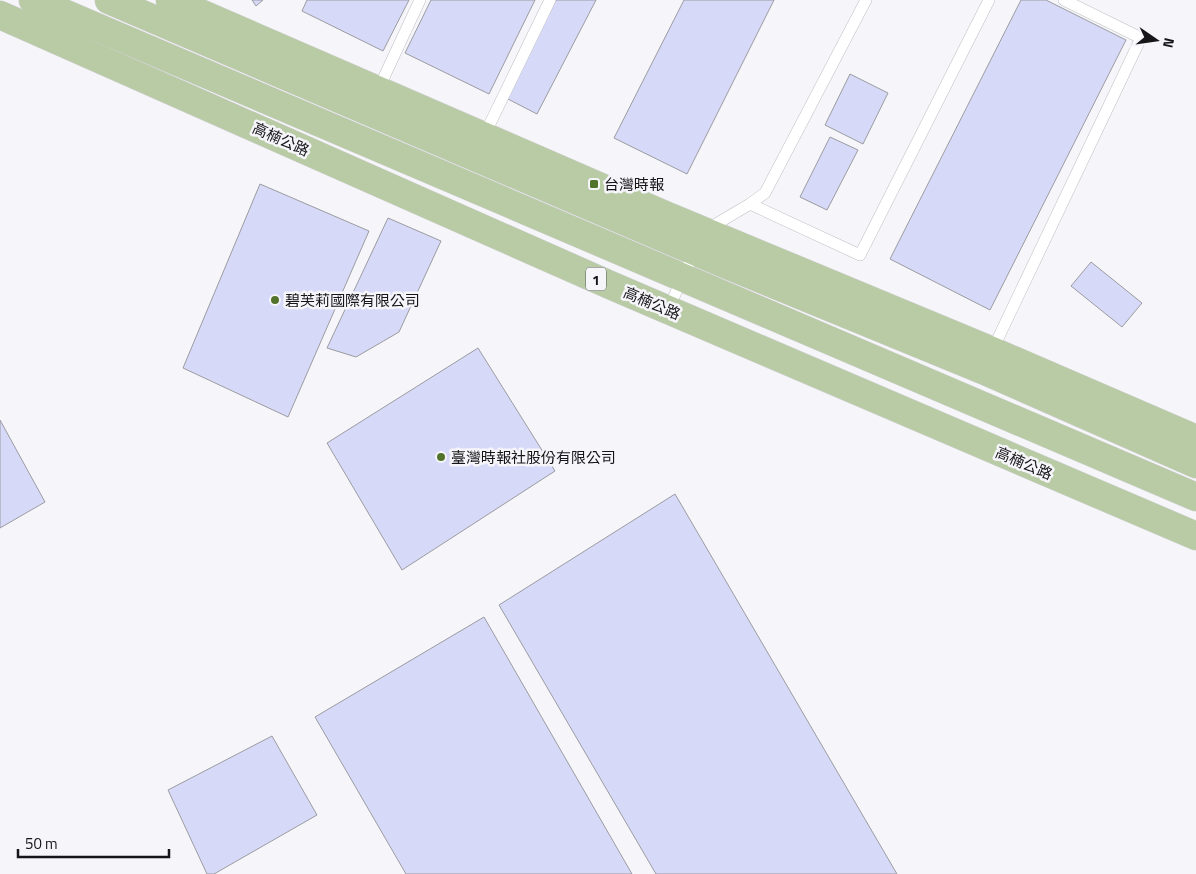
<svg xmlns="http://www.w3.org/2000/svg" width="1196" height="874" font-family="'Titillium Web','Noto Sans TC',sans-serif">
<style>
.building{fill:#d7d9f8;stroke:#9b9ca0}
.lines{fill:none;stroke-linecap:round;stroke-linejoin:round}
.service-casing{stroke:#bebfc3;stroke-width:12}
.primary-casing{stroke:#d0d0d1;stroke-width:29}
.service{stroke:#fff;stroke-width:11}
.primary{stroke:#b8cba4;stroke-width:28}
.poi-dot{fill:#51732b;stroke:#f5f5fa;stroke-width:2}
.labels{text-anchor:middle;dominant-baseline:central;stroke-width:5;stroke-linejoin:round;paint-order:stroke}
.shield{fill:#f5f5fa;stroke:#59595c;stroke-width:1}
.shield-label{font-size:14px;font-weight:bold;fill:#161618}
.street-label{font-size:15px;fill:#161618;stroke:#f5f5fa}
.poi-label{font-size:15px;fill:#161618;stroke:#f5f5fa;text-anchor:start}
</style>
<rect width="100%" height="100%" fill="#f5f5fa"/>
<g class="building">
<polygon points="252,0 263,0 256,6"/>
<polygon points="307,0 409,0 383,51 302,11"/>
<polygon points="431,0 535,0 489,94 405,53"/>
<polygon points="556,0 596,0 537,114 506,98"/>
<polygon points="684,0 774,0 687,174 614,138"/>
<polygon points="1021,0 1046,0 1126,40 990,310 890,259"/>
<polygon points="850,74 888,93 863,144 825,125"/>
<polygon points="830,137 858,150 827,210 800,197"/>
<polygon points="260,184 369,231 288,417 183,368"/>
<polygon points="388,218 441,241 399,332 356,357 327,348"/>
<polygon points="1091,262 1142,303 1122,327 1071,286"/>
<polygon points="478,348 555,471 402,570 327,443"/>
<polygon points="0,420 45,502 0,528"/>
<polygon points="675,494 897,874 656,874 499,605"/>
<polygon points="484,617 632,874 406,874 315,717"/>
<polygon points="272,736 317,815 214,874 207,874 168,790"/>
</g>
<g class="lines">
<g class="service-casing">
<g id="service">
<polyline points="378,90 420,0"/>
<polyline points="484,136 550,0"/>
<polyline points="750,204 860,255 989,0"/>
<polyline points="706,230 750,204 765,193 866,0"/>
<polyline points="668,310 695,250"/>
<polyline points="992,351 1141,38 1064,0"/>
</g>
</g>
<g class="primary-casing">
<g id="primary">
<polyline points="33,0 1196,497"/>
<polyline points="109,0 720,262 983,370 1196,464"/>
<polyline points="170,0 665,215 992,351 1196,439"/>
<polyline points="0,15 610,285 1196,536"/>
</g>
</g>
<use href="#service" class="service"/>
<use href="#primary" class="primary"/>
</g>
<g class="poi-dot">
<rect x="589" y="179" width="10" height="10" rx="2.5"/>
<circle cx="275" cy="300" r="5"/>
<circle cx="441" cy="457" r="5"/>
</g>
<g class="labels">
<rect class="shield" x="586" y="267.5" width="20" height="23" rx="4"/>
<g class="shield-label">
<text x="596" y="279">1</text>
</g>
<g class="street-label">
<text transform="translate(281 139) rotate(24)">高楠公路</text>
<text transform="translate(652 303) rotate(23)">高楠公路</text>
<text transform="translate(1024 463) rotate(23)">高楠公路</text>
</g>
<g class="poi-label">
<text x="604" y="184">台灣時報</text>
<text x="285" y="300">碧芙莉國際有限公司</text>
<text x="451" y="457">臺灣時報社股份有限公司</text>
</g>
</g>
<g transform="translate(1156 40) rotate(103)" stroke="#f5f5fa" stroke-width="4" paint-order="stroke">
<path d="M0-4L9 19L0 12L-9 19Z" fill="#161618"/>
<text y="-8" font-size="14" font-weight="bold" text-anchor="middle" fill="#161618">N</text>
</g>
<path d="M18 849v8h151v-8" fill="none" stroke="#161618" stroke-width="2.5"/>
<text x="25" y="849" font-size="15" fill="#161618" stroke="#f5f5fa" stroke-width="4" paint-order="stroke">50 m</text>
</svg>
